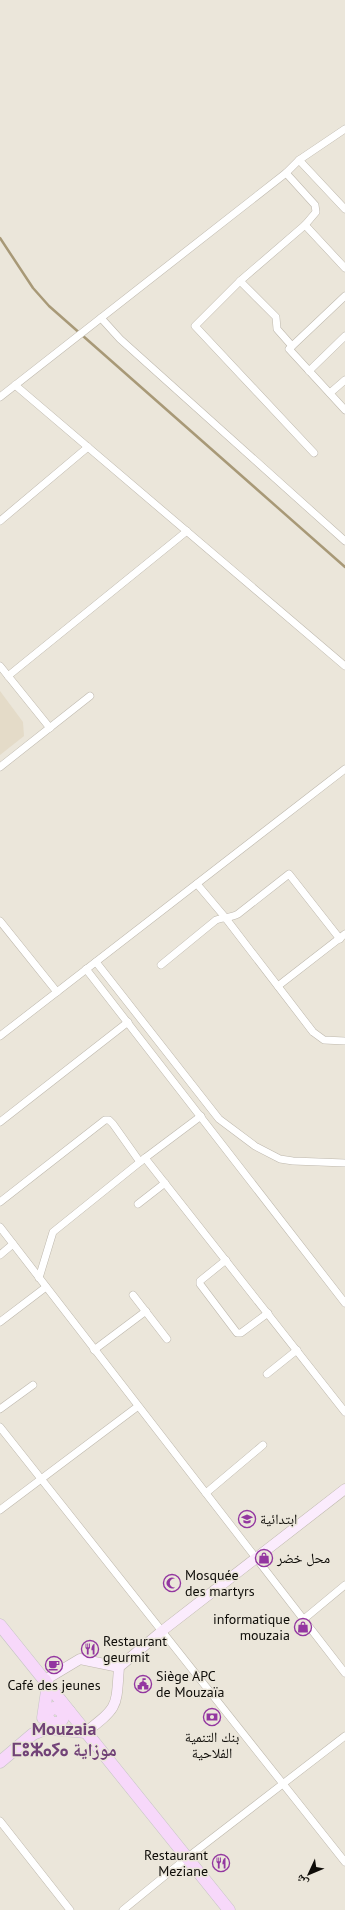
<svg xmlns="http://www.w3.org/2000/svg" width="345" height="1910" font-family="'PT Sans','Noto Naskh Arabic','Noto Sans Tifinagh',sans-serif">
<style>
.built{fill:#e4dbc8}
.lines{fill:none;stroke-linecap:round;stroke-linejoin:round}
.stream{stroke:#a89977;stroke-width:2.5}
.minor-casing{stroke:#beb8ad;stroke-width:8}
.secondary-casing{stroke:#beb8ad;stroke-width:11}
.primary-casing{stroke:#c5c5c4;stroke-width:13}
.minor{stroke:#fff;stroke-width:7}
.secondary{stroke:#fbecfd;stroke-width:10}
.primary{stroke:#f7d8fa;stroke-width:12}
.labels{text-anchor:middle;dominant-baseline:central;stroke-width:3;stroke-linejoin:round;paint-order:stroke}
.poi-label{font-size:14px;fill:#0e0c08;stroke:#ebe6da;text-anchor:start}
.district-label{font-size:18px;font-weight:bold;fill:#714277;stroke:#ebe6da}
</style>
<rect width="100%" height="100%" fill="#ebe6da"/>
<polygon class="built" points="0,691 23,722 24,736 0,755"/>
<g class="lines">
<polyline class="stream" points="0,238 33,288 49,306 345,567"/>
<g class="minor-casing">
<g id="minor">
<polyline points="299,160 345,209"/>
<polyline points="286,173 315,205 316,212 305,225 240,281 276,317 277,329 292,346"/>
<polyline points="305,225 345,268"/>
<polyline points="240,281 195,326 314,453"/>
<polyline points="345,296 289,349 345,410"/>
<polyline points="101,318 120,339 345,541"/>
<polyline points="309,371 345,336"/>
<polyline points="15,385 345,666"/>
<polyline points="330,393 345,380"/>
<polyline points="0,397 286,173 299,160 345,129"/>
<polyline points="0,521 88,447"/>
<polyline points="0,666 50,728"/>
<polyline points="8,676 187,531"/>
<polyline points="0,767 90,696"/>
<polyline points="197,884 224,916 313,1032 324,1040 345,1041"/>
<polyline points="0,921 57,992"/>
<polyline points="96,962 219,1119 255,1146 280,1159 293,1161 345,1163"/>
<path d="M161,965L216,920C224,917 231,918 238,914L289,874L340,939"/>
<polyline points="86,969 345,1303"/>
<polyline points="278,986 345,934"/>
<polyline points="0,1036 345,769"/>
<polyline points="0,1122 128,1022"/>
<polyline points="145,1158 201,1116"/>
<polyline points="0,1202 105,1120 109,1120 113,1124 140,1162"/>
<polyline points="138,1204 165,1183"/>
<polyline points="0,1227 345,1673"/>
<polyline points="0,1255 13,1244"/>
<polyline points="226,1260 200,1281 200,1284 237,1333 241,1333 268,1313"/>
<polyline points="39,1278 53,1232 145,1158 345,1412"/>
<polyline points="133,1295 167,1339"/>
<polyline points="0,1322 46,1287"/>
<polyline points="94,1350 146,1311"/>
<polyline points="267,1374 297,1350"/>
<polyline points="0,1409 33,1385"/>
<polyline points="0,1427 345,1862"/>
<polyline points="206,1493 263,1445"/>
<polyline points="0,1510 137,1407"/>
<polyline points="304,1619 345,1585"/>
<polyline points="0,1821 70,1910"/>
<polyline points="123,1910 188,1857 345,1736"/>
</g>
</g>
<g class="secondary-casing">
<g id="secondary">
<polyline points="45,1680 80,1659 119,1667"/>
<path d="M86,1732C119,1706 116,1708 119,1667L162,1631L345,1489"/>
</g>
</g>
<g class="primary-casing">
<g id="primary">
<polyline points="0,1625 229,1910"/>
<path d="M55,1708L62,1711L63,1718L60,1723H52L47,1717C48,1705 61,1706 69,1711"/>
<polyline points="43,1718 47,1691 45,1680"/>
<polyline points="50,1729 86,1732"/>
<polyline points="0,1762 33,1734 58,1724"/>
</g>
</g>
<use href="#minor" class="minor"/>
<use href="#secondary" class="secondary"/>
<use href="#primary" class="primary"/>
</g>
<defs>
<g id="school-ring" transform="scale(0.9)"><circle r="9.5" fill="#ebe6da" stroke="#9336a0" stroke-width="1.5"/><path d="M0-5L7-2L0 1L-7-2ZM-4 1L0 2.5L4 1V4Q0 6-4 4Z" fill="#9336a0"/></g>
<g id="shop-ring" transform="scale(0.9)"><circle r="9.5" fill="#ebe6da" stroke="#9336a0" stroke-width="1.5"/><path d="M-5-2.5h2.3a2.7 3.5 0 0 1 5.4 0H5L5.5 6h-11ZM-1.5-2.5h3a1.5 2.3 0 0 0-3 0Z" fill="#9336a0"/></g>
<g id="mosque-ring" transform="scale(0.9)"><circle r="9.5" fill="#ebe6da" stroke="#9336a0" stroke-width="1.5"/><path d="M3.5-4.9A6 6 0 1 0 3.5 4.9A5 5 0 1 1 3.5-4.9Z" fill="#9336a0"/></g>
<g id="restaurant-ring" transform="scale(0.9)"><circle r="9.5" fill="#ebe6da" stroke="#9336a0" stroke-width="1.5"/><path d="M-5-6h1v4h1v-4h1v4h1v-4h1v5L-1.5 .5V6h-2V.5L-5-1ZM5-6V6H3V1.5H1.5Q1.5-4 5-6Z" fill="#9336a0"/></g>
<g id="cafe-ring" transform="scale(0.9)"><circle r="9.5" fill="#ebe6da" stroke="#9336a0" stroke-width="1.5"/><path d="M-5.5-4.5H6V0H3Q3 3.5 0 3.5H-2.5Q-5.5 3.5-5.5 0ZM3-3.2v2h1.7v-2ZM-6 4.5H4V6H-6Z" fill="#9336a0"/></g>
<g id="civic-ring" transform="scale(0.9)"><circle r="9.5" fill="#ebe6da" stroke="#9336a0" stroke-width="1.5"/><path d="M-.6-6.5H3V-4.5H.6V-3L4-1V1h2V6H-6V1h2V-1L-.6-3ZM-1.2 2.5V6h2.4V2.5Z" fill="#9336a0"/></g>
<g id="bank-ring" transform="scale(0.9)"><circle r="9.5" fill="#ebe6da" stroke="#9336a0" stroke-width="1.5"/><path d="M-6-4H6V4H-6ZM0-2.3a2.3 2.3 0 1 0 0 4.6a2.3 2.3 0 1 0 0-4.6Z" fill="#9336a0"/></g>
</defs>
<g fill-rule="evenodd">
<use href="#school-ring" x="247" y="1519"/>
<use href="#shop-ring" x="264" y="1558"/>
<use href="#mosque-ring" x="172" y="1583"/>
<use href="#shop-ring" x="303" y="1627"/>
<use href="#restaurant-ring" x="90" y="1649"/>
<use href="#cafe-ring" x="54" y="1665"/>
<use href="#civic-ring" x="143" y="1684"/>
<use href="#bank-ring" x="212" y="1717"/>
<use href="#restaurant-ring" x="221" y="1863"/>
</g>
<g class="labels">
<g class="poi-label">
<text x="260" y="1519">ابتدائية</text>
<text x="277" y="1558">محل خضر</text>
<text x="185" y="1575">Mosquée<tspan x="185" dy="16">des martyrs</tspan></text>
<text x="290" y="1619" text-anchor="end">informatique<tspan x="290" dy="16">mouzaia</tspan></text>
<text x="103" y="1641">Restaurant<tspan x="103" dy="16">geurmit</tspan></text>
<text x="156" y="1676">Siège APC<tspan x="156" dy="16">de Mouzaïa</tspan></text>
<text x="54" y="1685" text-anchor="middle">Café des jeunes</text>
<text x="212" y="1737" text-anchor="middle">بنك التنمية<tspan x="212" dy="16">الفلاحية</tspan></text>
<text x="208" y="1855" text-anchor="end">Restaurant<tspan x="208" dy="16">Meziane</tspan></text>
</g>
<g class="district-label">
<text x="64" y="1728">Mouzaia<tspan x="64" dy="21">ⵎⵓⵣⴰⵢⴰ موزاية</tspan></text>
</g>
</g>
<g transform="translate(309 1874) rotate(226)" stroke="#ebe6da" stroke-width="3" paint-order="stroke">
<path d="M0-3L7 15L0 10L-7 15Z" fill="#0e0c08"/>
<text y="-6" font-size="11" font-weight="bold" text-anchor="middle" fill="#0e0c08">ش</text>
</g>
</svg>
